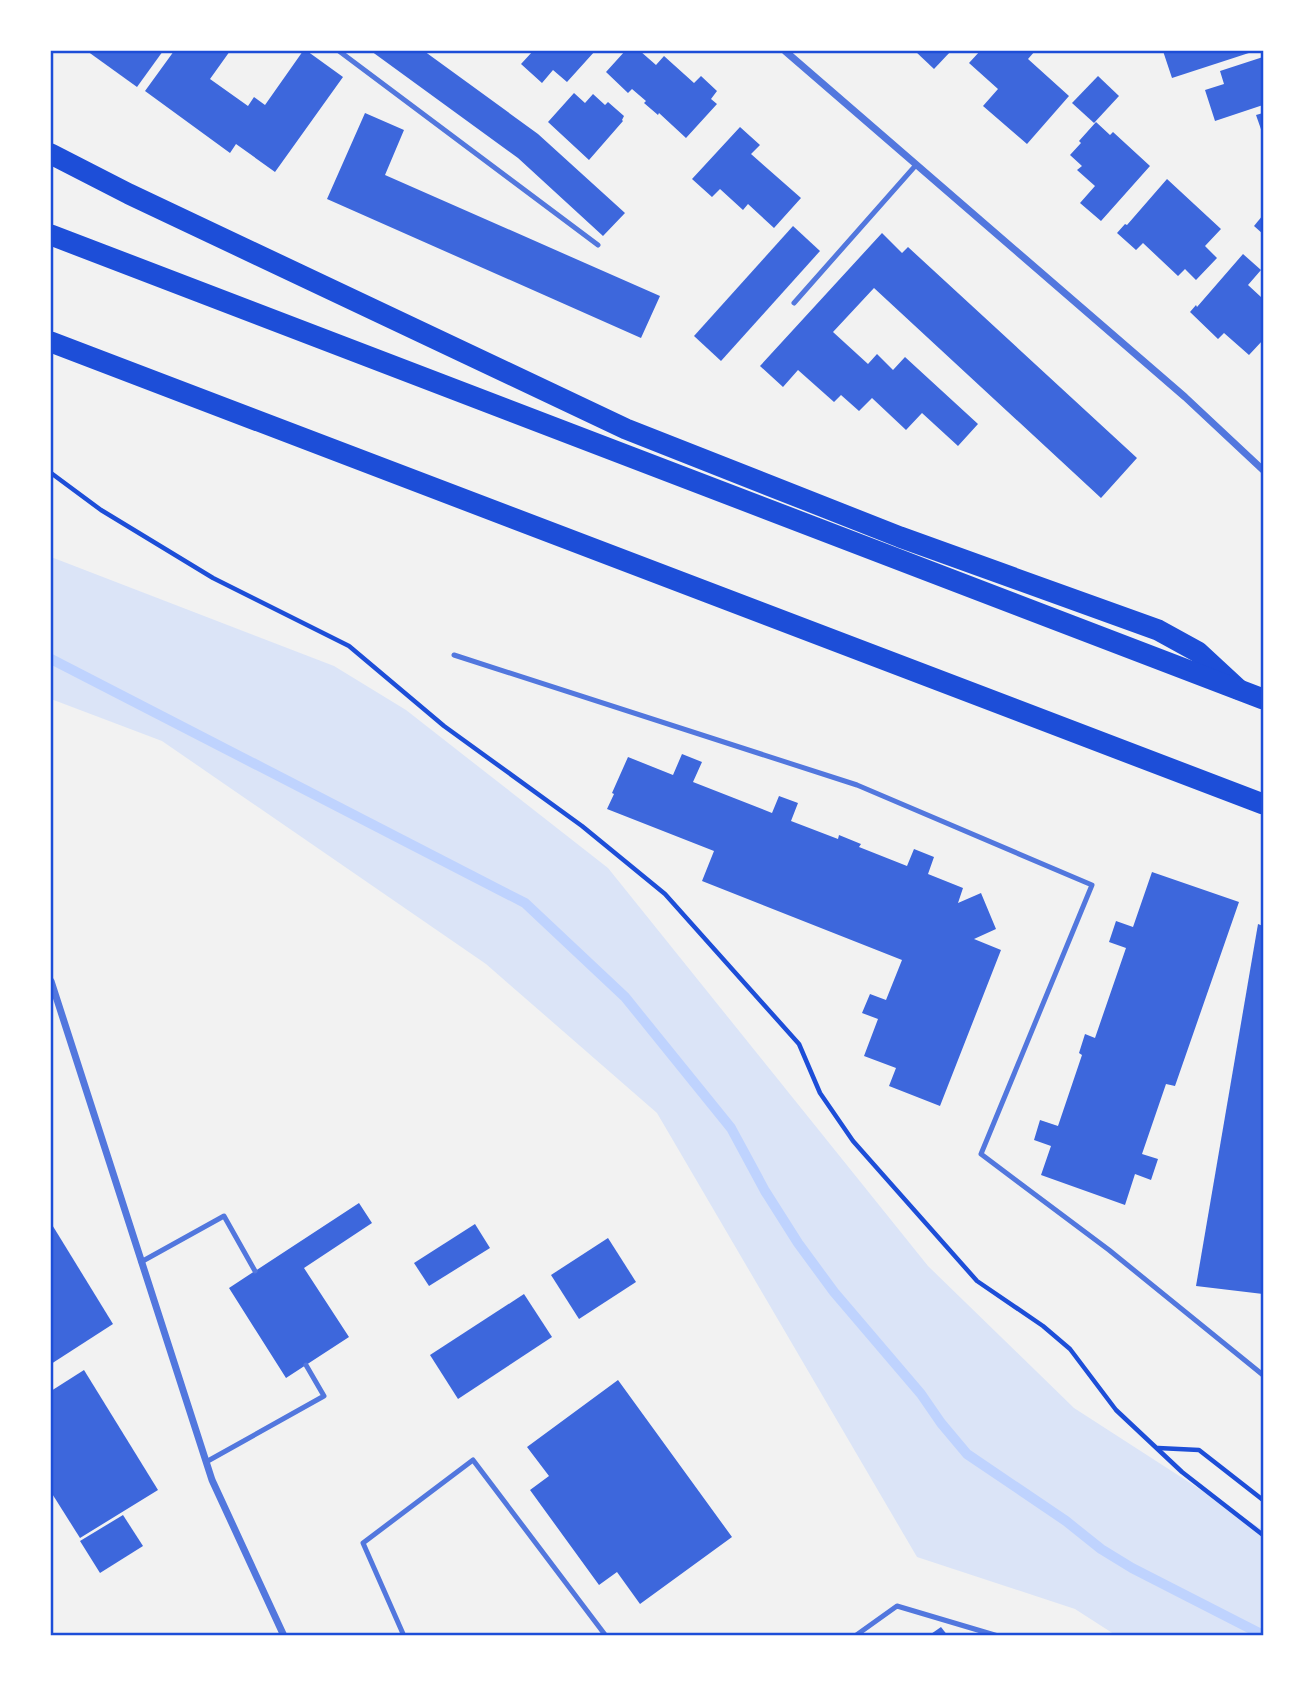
<svg xmlns="http://www.w3.org/2000/svg" width="1314" height="1687" font-family="'Asap Condensed',sans-serif">
<style>
.green{fill:#dbe4f7}
.lines{fill:none;stroke-linecap:round;stroke-linejoin:round}
.stream{stroke:#bfd3fe;stroke-width:10}
.building{fill:#3d67dc}
.path{stroke:#1d4ed8;stroke-width:4.5}
.service{stroke:#5277de;stroke-width:5}
.minor{stroke:#5277de;stroke-width:7}
.motorway{stroke:#1d4ed8;stroke-width:21}
.neatline{fill:none;stroke:#1d4ed8;stroke-width:2.5}
</style>
<rect width="100%" height="100%" fill="#f2f2f2"/>
<polygon class="green" points="51,557 334,666 406,710 608,868 928,1266 1074,1408 1263,1530 1263,1636 1117,1636 1075,1609 917,1557 657,1113 486,964 162,741 51,699"/>
<g class="lines">
<polyline class="stream" points="51,659 525,903 625,997 731,1128 765,1191 798,1243 834,1292 921,1394 941,1423 967,1454 1066,1521 1101,1549 1132,1568 1263,1635"/>
</g>
<g class="building">
<polygon points="87,51 163,51 137,87"/>
<polygon points="174,51 230,51 210,79 248,106 254,97 265,105 303,51 307,51 343,77 275,172 236,144 230,153 145,91"/>
<polygon points="371,51 424,51 538,134 625,213 603,236 518,158"/>
<polygon points="533,51 595,51 567,82 553,70 542,83 521,64"/>
<polygon points="625,51 640,51 656,65 664,56 694,83 701,76 717,91 711,99 717,104 686,138 659,113 658,115 644,103 646,101 632,89 628,93 606,72"/>
<polygon points="915,51 951,51 934,69"/>
<polygon points="980,51 1035,51 1028,59 1069,96 1027,144 983,106 998,89 969,63"/>
<polygon points="1163,51 1255,51 1172,78"/>
<polygon points="1263,57 1263,105 1215,121 1205,90 1224,84 1220,71"/>
<polygon points="1098,76 1119,96 1094,123 1072,103"/>
<polygon points="574,93 585,103 593,94 605,105 608,102 624,116 622,120 623,121 589,160 548,122"/>
<polygon points="365,113 404,130 385,175 660,296 641,338 327,199"/>
<polygon points="1263,113 1263,135 1256,115"/>
<polygon points="1096,122 1110,135 1113,132 1150,166 1101,221 1080,203 1095,186 1077,170 1082,166 1070,155 1081,143 1079,141"/>
<polygon points="740,127 760,145 751,154 801,198 774,228 748,204 743,210 720,189 712,197 692,179"/>
<polygon points="1167,179 1221,229 1205,246 1217,258 1196,280 1185,269 1178,276 1143,243 1136,250 1117,233 1125,224 1127,225"/>
<polygon points="1263,215 1263,234 1254,226"/>
<polygon points="793,226 820,251 721,361 694,336"/>
<polygon points="882,233 902,253 908,247 1137,458 1101,498 874,288 833,332 868,364 877,354 893,370 905,357 978,424 958,446 922,413 906,430 872,398 859,411 841,395 834,402 798,370 783,387 760,366"/>
<polygon points="1243,254 1261,270 1248,285 1261,297 1263,294 1263,340 1249,355 1224,333 1218,339 1190,312 1196,305 1197,307"/>
<polygon points="682,754 702,762 693,782 772,813 779,796 798,803 791,821 838,839 839,835 861,844 859,847 907,866 914,849 934,857 928,874 963,888 958,903 981,893 996,929 974,939 1001,950 940,1106 889,1086 896,1068 864,1056 878,1019 862,1013 870,994 886,1000 902,960 702,881 714,851 607,809 614,794 612,793 628,757 673,775"/>
<polygon points="1152,872 1239,902 1175,1086 1166,1084 1142,1154 1158,1159 1151,1180 1135,1174 1125,1205 1041,1175 1051,1146 1034,1140 1040,1120 1058,1126 1082,1055 1079,1053 1085,1034 1095,1038 1126,948 1109,942 1116,921 1133,927"/>
<polygon points="1258,924 1263,926 1263,1294 1196,1286"/>
<polygon points="359,1203 372,1223 304,1268 349,1337 286,1378 229,1288"/>
<polygon points="51,1223 113,1324 51,1364"/>
<polygon points="475,1224 490,1248 429,1286 414,1263"/>
<polygon points="608,1238 636,1282 579,1319 551,1275"/>
<polygon points="524,1294 552,1337 458,1399 430,1355"/>
<polygon points="84,1370 158,1490 80,1538 51,1492 51,1391"/>
<polygon points="618,1380 732,1537 640,1604 617,1572 599,1585 530,1490 549,1476 527,1447"/>
<polygon points="123,1515 143,1546 100,1573 80,1541"/>
<polygon points="941,1627 948,1636 928,1636"/>
</g>
<g class="lines">
<g class="path">
<polyline points="51,473 101,510 213,578 349,646 444,726 582,826 665,894 799,1044 820,1093 853,1141 977,1281 1043,1326 1070,1349 1116,1410 1182,1472 1263,1535"/>
<polyline points="1158,1448 1199,1450 1263,1500"/>
</g>
<g class="service">
<polyline points="339,51 598,245"/>
<polyline points="794,303 916,165"/>
<polyline points="454,655 857,785 1092,885 981,1154 1109,1250 1263,1375"/>
<polyline points="141,1262 224,1216 255,1271"/>
<polyline points="206,1462 324,1396 306,1365"/>
<polyline points="404,1636 363,1543 473,1460 606,1636"/>
<polyline points="855,1636 897,1606 998,1636"/>
</g>
<g class="minor">
<polyline points="785,51 1185,397 1263,470"/>
<polyline points="51,981 212,1480 284,1636"/>
</g>
<g class="motorway">
<polyline points="51,154 129,194 626,429 900,537 1158,630 1198,652 1238,689"/>
<polyline points="51,235 1263,699"/>
<polyline points="51,342 1263,804"/>
</g>
</g>
<rect width="1314" height="1687" fill="none" stroke="#ffffff" stroke-width="105"/>
<rect x="52" y="52" width="1210" height="1582" class="neatline"/>
</svg>
